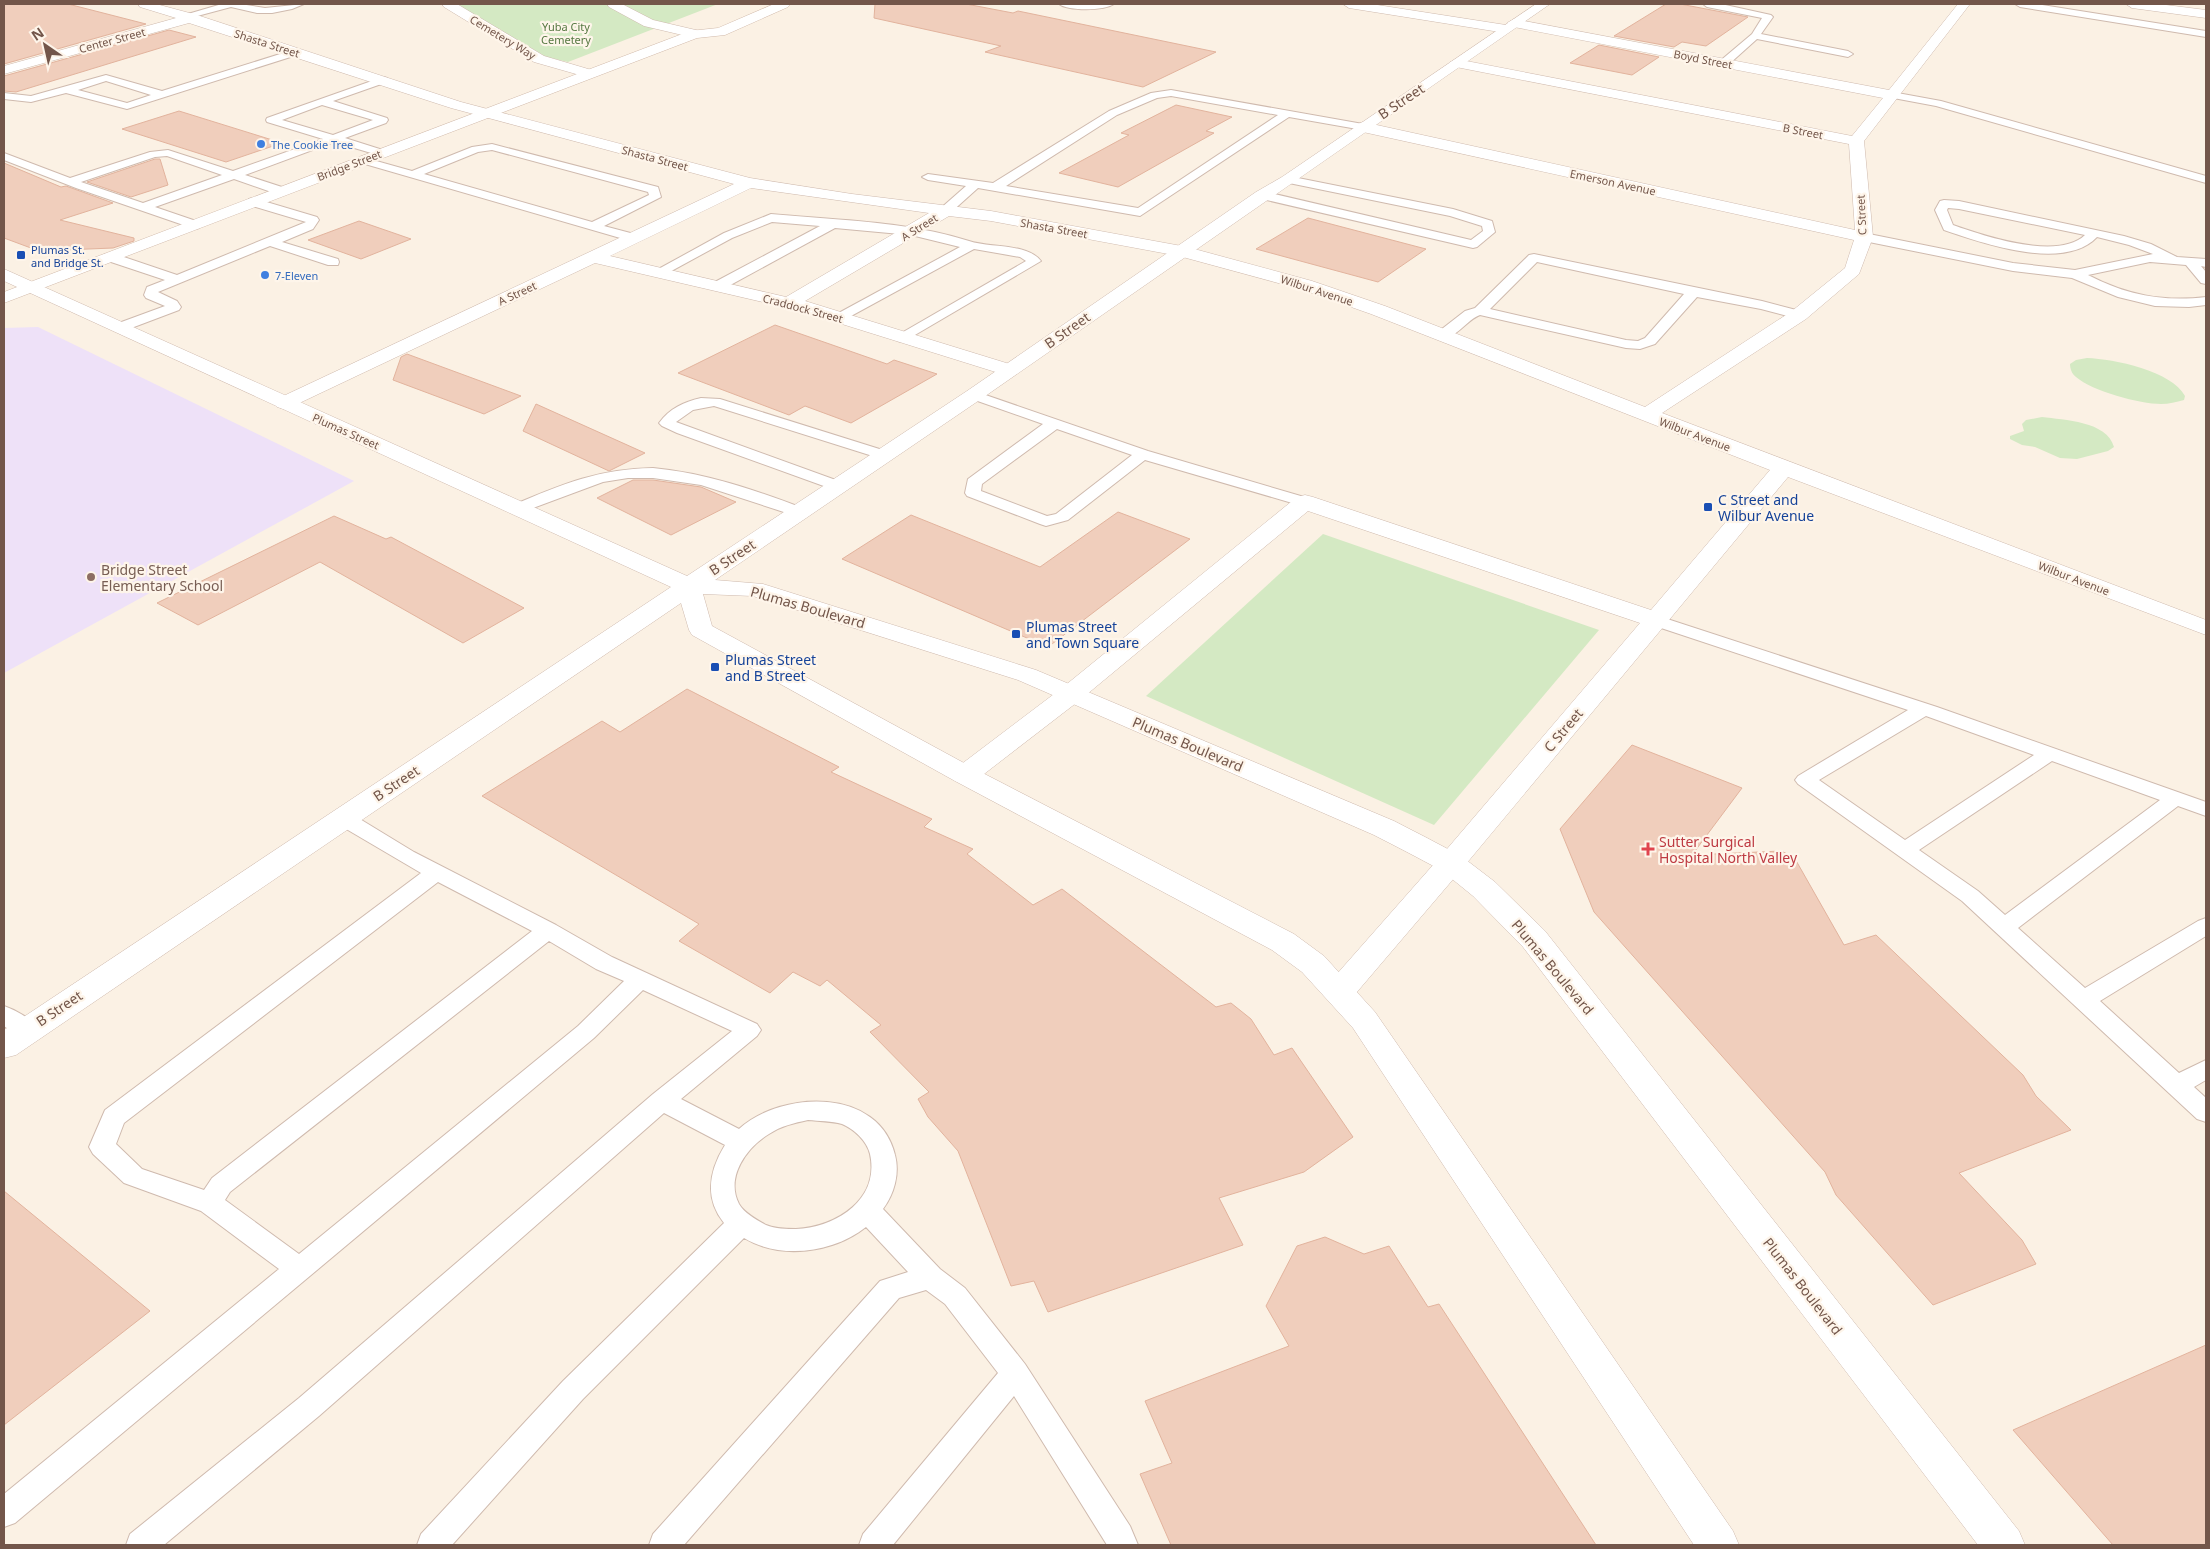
<svg xmlns="http://www.w3.org/2000/svg" width="2210" height="1549" font-family="'Noto Sans',sans-serif">
<style>
.education{fill:#eee1f8}
.green{fill:#d4e9c3}
.building{fill:#f0cebc;stroke:#e2b39d}
.lines{fill:none;stroke-linecap:round;stroke-linejoin:round}
.service-casing{stroke:#cfbaae;stroke-width:2}
.pedestrian-casing{stroke:#cfbaae;stroke-width:1}
.minor-casing{stroke:#cfbaae;stroke-width:1}
.tertiary-casing{stroke:#cfbaae;stroke-width:1}
.secondary-casing{stroke:#d1baab;stroke-width:1}
.service{fill:#fff;fill-rule:evenodd}
.pedestrian{fill:#fff;fill-rule:evenodd}
.minor{fill:#fff;fill-rule:evenodd}
.tertiary{fill:#fff;fill-rule:evenodd}
.secondary{fill:#fff;fill-rule:evenodd}
.shop-dot{fill:#3f7fe0;stroke:#fef5ea;stroke-width:2}
.transit-dot{fill:#1a4fb4;stroke:#fef5ea;stroke-width:2}
.education-dot{fill:#8d6e63;stroke:#fef5ea;stroke-width:2}
.health-dot{fill:#e0444e;stroke:#fef5ea;stroke-width:2}
.labels{text-anchor:middle;dominant-baseline:central;stroke-width:4.5;stroke-linejoin:round;paint-order:stroke}
.far-park-label{font-size:11px;fill:#567842;stroke:#fef5ea}
.far-street-label{font-size:11px;fill:#73564a;stroke:#fef5ea}
.far-shop-label{font-size:11px;fill:#366cbe;stroke:#fef5ea;text-anchor:start}
.far-transit-label{font-size:11px;fill:#164399;stroke:#fef5ea;text-anchor:start}
.street-label{font-size:14px;fill:#73564a;stroke:#fef5ea}
.transit-label{font-size:14px;fill:#164399;stroke:#fef5ea;text-anchor:start}
.education-label{font-size:14px;fill:#785e54;stroke:#fef5ea;text-anchor:start}
.health-label{font-size:14px;fill:#be3a42;stroke:#fef5ea;text-anchor:start}
</style>
<rect width="100%" height="100%" fill="#fbf1e4"/>
<polygon class="education" points="38,327 354,481 4,673 4,328"/>
<g class="green">
<polygon points="456,4 718,4 568,62 546,57"/>
<path d="M2087,358C2114,359 2172,371 2185,396L2184,400C2176,402 2169,404 2161,404C2140,404 2092,391 2076,377C2072,374 2070,369 2070,364L2076,360Z"/>
<path d="M2042,417C2064,420 2107,421 2114,447L2108,451L2077,459L2060,458L2035,447L2022,445L2010,439V436L2024,431L2022,424L2026,420Z"/>
<polygon points="1323,534 1599,630 1434,825 1146,696"/>
</g>
<g class="building">
<polygon points="4,4 68,4 146,24 4,64"/>
<polygon points="875,4 966,4 1013,13 1018,11 1216,52 1143,87 985,52 1001,46 874,18"/>
<polygon points="1666,4 1680,4 1748,17 1706,46 1682,42 1674,47 1614,36"/>
<polygon points="169,30 196,37 16,92 4,91 4,76"/>
<polygon points="1599,45 1659,57 1632,75 1570,63"/>
<polygon points="1176,105 1232,117 1206,131 1214,133 1118,187 1059,173 1129,135 1121,133"/>
<polygon points="179,111 282,143 226,162 122,129"/>
<polygon points="155,159 160,159 168,185 131,197 87,182"/>
<polygon points="4,163 61,187 66,186 113,203 60,220 134,238 134,241 113,248 39,251 4,238"/>
<polygon points="1308,218 1426,249 1378,282 1256,249"/>
<polygon points="359,221 411,239 361,259 308,240"/>
<polygon points="775,325 887,364 894,360 937,374 851,423 805,406 789,415 678,373"/>
<polygon points="407,354 521,396 484,414 393,380 401,357"/>
<polygon points="536,404 645,453 609,471 523,431"/>
<polygon points="633,480 653,480 701,487 736,502 671,535 597,498"/>
<polygon points="1118,512 1190,539 1048,647 842,559 911,515 1040,567"/>
<polygon points="334,516 386,539 391,537 524,608 463,643 320,562 198,625 157,603"/>
<polygon points="687,689 839,767 831,772 932,819 924,827 973,849 967,854 1033,905 1062,889 1216,1007 1231,1003 1251,1019 1274,1055 1292,1048 1353,1137 1304,1172 1219,1198 1243,1245 1048,1312 1034,1281 1011,1286 958,1151 928,1117 918,1099 929,1092 870,1032 881,1025 827,980 820,986 793,972 770,993 679,941 699,924 482,796 602,721 620,732"/>
<polygon points="1632,745 1742,788 1692,855 1781,851 1794,857 1844,945 1876,935 2023,1075 2036,1096 2071,1130 1959,1173 2022,1240 2036,1264 1933,1305 1836,1195 1825,1172 1594,912 1560,829"/>
<polygon points="4,1191 150,1311 4,1425"/>
<polygon points="1325,1237 1364,1254 1389,1246 1428,1307 1439,1304 1596,1545 1171,1545 1140,1474 1172,1463 1145,1401 1289,1346 1266,1306 1297,1246"/>
<polygon points="2206,1345 2206,1545 2113,1545 2013,1430"/>
</g>
<g class="lines">
<g class="service-casing">
<g id="service">
<polygon points="222,4 240,4 265,8 304,4 292,9 272,13 257,13 231,7 186,19 181,16"/>
<path d="M1059,4H1114C1104,11 1068,11 1059,4Z"/>
<polygon points="1703,4 1721,4 1771,15 1773,17 1761,34 1848,51 1853,54 1848,57 1757,39 1728,65 1720,65 1720,61 1752,34 1762,18 1707,7"/>
<polygon points="2015,4 2036,4 2206,31 2206,37 2020,7"/>
<path d="M296,49L301,52L300,54L127,109L66,93L31,102L4,99V93L31,96L106,75L162,91ZM106,81L151,95L127,103L78,90Z"/>
<path d="M383,77L387,78V82L333,101L387,118L388,120L386,123L345,138L386,151L388,153L386,155H378L334,142L245,175L285,188L287,191L285,194H277L234,179L155,207L199,222L201,225L199,228L195,229L76,188L4,160V153L70,178L150,152L168,150L233,171L323,139L267,122L266,120L267,118ZM322,105L373,120L333,135L282,120ZM167,156L222,175L143,203L81,182L155,157Z"/>
<path d="M1171,90L1363,124L1368,127L1363,130L1289,117L1140,216L978,188L949,214L945,215L939,211L941,208L966,186L928,180L922,177L928,174L993,183L1109,111L1151,93ZM1171,96L1278,115L1138,208L1006,186L1117,115L1157,98Z"/>
<polygon points="1892,92 1941,101 2206,176 2206,183 1936,106 1888,97 1887,95"/>
<path d="M492,144L658,187L661,197L604,226L638,235L640,238L634,242L358,162L356,160L362,157L412,171L472,147ZM492,150L648,192L649,195L592,222L424,174L478,152Z"/>
<polygon points="1288,176 1453,209 1492,221 1495,232 1477,247 1473,248 1262,199 1256,195 1262,191 1471,240 1483,231 1482,226 1450,216 1284,182 1282,180 1284,178"/>
<polygon points="253,198 317,217 319,220 313,229 282,242 338,259 339,262 338,265 328,265 270,246 158,292 177,301 181,307 179,310 126,330 116,330 114,327 116,324 165,306 146,298 144,295 147,287 165,280 105,260 104,257 105,254 115,254 177,275 306,222 249,205 247,202 249,199"/>
<path d="M1944,200L1959,201L2124,236L2151,244L2177,257L2206,259V267L2201,266L2206,272V284L2201,283L2186,265L2150,262L2088,275C2126,295 2163,302 2206,297V305L2189,307L2155,306L2118,297L2072,278L2013,271L1864,241L1858,237L1864,233L2013,263L2075,270L2153,254L2129,245L2097,237C2064,272 1982,243 1944,230L1935,210L1940,201ZM1948,208L1959,209L2085,235C2058,261 1984,236 1953,225L1947,210Z"/>
<path d="M771,214C836,220 906,221 969,241C989,248 1027,243 1041,261L903,342L898,341L896,338L898,335L1026,261L1020,257L974,249L840,322L835,321L833,318L835,315L960,247L911,235L835,228L723,289H713L711,286L713,283L820,226L772,222L732,238L664,275H654L653,272L724,233Z"/>
<path d="M1534,254L1762,301L1804,312L1806,315L1799,319L1761,309L1697,297L1655,344L1640,349L1626,348L1480,315C1466,320 1454,342 1438,338L1436,335L1438,332L1465,311L1475,308L1529,255ZM1537,262L1684,294L1645,338L1638,341L1626,340L1490,309Z"/>
<path d="M974,391L1148,451L1311,499L1313,502L1311,505H1299L1145,460L1068,520L1046,526L1040,524L967,496L965,493L968,479L1043,424L969,398L967,395L969,392ZM1057,429L1132,455L1056,514L1047,516L981,491L982,484Z"/>
<path d="M701,398L720,399L889,452L892,455L889,458H879L714,406L693,410L676,422L844,483L846,486L844,489H832L677,433L662,426L659,423C670,408 684,402 701,398Z"/>
<path d="M653,468C706,473 755,490 805,509L807,512L805,515L799,517L701,485L653,478H628L603,482L525,511H513L511,508L513,505C563,484 598,469 653,468Z"/>
<path d="M1655,615L1937,707L2206,802V816L2178,806L2018,928L2085,988L2198,921L2206,918V936L2100,1001L2179,1073L2206,1060V1080L2194,1087L2206,1098V1122L2197,1119L1962,901L1798,784L1795,780L1798,776L1908,710L1649,624L1646,620L1649,616ZM1926,716L2034,755L1905,840L1819,780ZM2052,761L2160,800L2005,915L1978,891L1919,850Z"/>
<path d="M343,811L350,813L414,852L556,925L612,957L757,1024L761,1030L757,1036L681,1099L739,1129C782,1090 879,1087 895,1155C900,1174 894,1194 883,1209L940,1269L965,1288L1025,1364L1130,1526L1138,1545H1107L1014,1396L893,1545H859L863,1534L998,1373L945,1304L926,1290L899,1298L684,1545H649L653,1534L880,1281L908,1272L866,1227C833,1253 781,1260 744,1238L583,1399L452,1545H417L421,1534L563,1381L724,1223C704,1198 709,1171 725,1145L664,1113L319,1416L164,1545H126L130,1534L299,1398L653,1094L732,1031L643,990L594,1038L15,1523L4,1527V1494L279,1269L201,1211L124,1183L93,1154L89,1147L105,1110L421,873L336,823L333,818L336,813ZM438,882L532,931L212,1178L204,1190L142,1169L116,1144L124,1123ZM549,941L596,969L624,981L578,1026L299,1254L225,1200L230,1192ZM808,1120C819,1121 832,1121 842,1124C854,1129 867,1141 870,1154C880,1199 837,1227 796,1229C787,1229 775,1229 766,1225C757,1220 744,1213 739,1204C725,1177 747,1147 769,1134C781,1126 794,1123 808,1120Z"/>
<path d="M4,1006C16,1010 32,1019 39,1030L35,1036C22,1040 15,1034 4,1026Z"/>
</g>
</g>
<g class="pedestrian-casing">
<polygon id="pedestrian" points="607,4 622,4 653,20 700,31 702,34 695,38 644,26 609,7"/>
</g>
<g class="minor-casing">
<g id="minor">
<path d="M138,4H156L197,15L461,102L750,178L852,194L991,211L1187,247L1312,281L1385,306L1645,407L1792,311L1845,268L1854,240L1363,132L1358,130L1355,127L1358,124L1363,122L1855,230L1849,144L1456,67L1449,63L1456,59L1852,136L1883,98L1514,27L1507,23L1514,19L1889,90L1958,4H1970L1864,141L1873,237L1859,274L1806,319L1662,413L2206,620V635L1788,477L1461,870L1351,999L1340,1002L1329,999L1324,991L1329,983L1441,856L1640,623L1308,511L1080,700L975,781L965,784L955,781L951,775L955,769L1062,688L1297,497L1305,495L1313,497L1651,610L1770,470L1371,314L1300,289L1179,256L991,221L949,216L805,301L1016,366L1019,370L1016,374L1009,376L1002,374L797,310L595,263L291,407L284,409L277,407L274,403L277,399L734,184L451,108L189,23L4,74V66L176,18L140,7ZM751,188L929,213L786,297L610,256Z"/>
<polygon points="442,4 457,4 544,56 595,71 597,74 590,78 534,62 444,7"/>
<polygon points="1343,4 1371,4 1506,25 1513,29 1506,33 1349,8"/>
<polygon points="2126,4 2158,4 2206,10 2206,18 2132,8"/>
</g>
</g>
<g class="tertiary-casing">
<polygon id="tertiary" points="1536,4 1550,4 981,399 715,580 763,584 1036,670 1394,821 1427,838 1461,856 1495,882 1545,931 2019,1531 2025,1545 1978,1545 1523,947 1473,896 1441,870 1407,852 1374,835 1018,680 753,596 703,594 712,626 975,769 1294,934 1324,956 1375,1012 1733,1531 1739,1545 1694,1545 1353,1028 1302,972 1272,950 955,781 692,635 689,630 681,603 16,1055 4,1058 4,1030 671,587 4,281 4,269 687,576 967,391 1256,192 1282,177"/>
</g>
<g class="secondary-casing">
<polygon id="secondary" points="774,4 790,4 788,7 725,35 697,38 4,303 4,292 690,31 718,28"/>
</g>
<use href="#service" class="service"/>
<use href="#pedestrian" class="pedestrian"/>
<use href="#minor" class="minor"/>
<use href="#tertiary" class="tertiary"/>
<use href="#secondary" class="secondary"/>
</g>
<g class="shop-dot">
<circle cx="261" cy="144" r="5"/>
<circle cx="265" cy="275" r="5"/>
</g>
<g class="transit-dot">
<rect x="16" y="250" width="10" height="10" rx="2.5"/>
<rect x="1703" y="502" width="10" height="10" rx="2.5"/>
<rect x="1011" y="629" width="10" height="10" rx="2.5"/>
<rect x="710" y="662" width="10" height="10" rx="2.5"/>
</g>
<circle class="education-dot" cx="91" cy="577" r="5"/>
<path class="health-dot" d="M1645.5 841.5h5v5h5v5h-5v5h-5v-5h-5v-5h5z"/>
<g class="labels">
<g class="far-park-label">
<text x="566" y="26">Yuba City<tspan x="566" dy="13">Cemetery</tspan></text>
</g>
<g class="far-street-label">
<text transform="translate(503 37) rotate(31)">Cemetery Way</text>
<text transform="translate(112 40) rotate(-15)">Center Street</text>
<text transform="translate(267 43) rotate(18)">Shasta Street</text>
<text transform="translate(1703 59) rotate(11)">Boyd Street</text>
<text transform="translate(1803 131) rotate(11)">B Street</text>
<text transform="translate(655 158) rotate(15)">Shasta Street</text>
<text transform="translate(349 165) rotate(-21)">Bridge Street</text>
<text transform="translate(1613 182) rotate(12)">Emerson Avenue</text>
<text transform="translate(1861 215) rotate(-93)">C Street</text>
<text transform="translate(919 227) rotate(-32)">A Street</text>
<text transform="translate(1054 228) rotate(10)">Shasta Street</text>
<text transform="translate(1317 290) rotate(18)">Wilbur Avenue</text>
<text transform="translate(517 293) rotate(-25)">A Street</text>
<text transform="translate(803 308) rotate(15)">Craddock Street</text>
<text transform="translate(346 431) rotate(24)">Plumas Street</text>
<text transform="translate(1695 434) rotate(21)">Wilbur Avenue</text>
<text transform="translate(2074 578) rotate(21)">Wilbur Avenue</text>
</g>
<g class="far-shop-label">
<text x="271" y="144">The Cookie Tree</text>
<text x="275" y="275">7-Eleven</text>
</g>
<g class="far-transit-label">
<text x="31" y="249">Plumas St.<tspan x="31" dy="13">and Bridge St.</tspan></text>
</g>
<g class="street-label">
<text transform="translate(1401 101) rotate(-34)">B Street</text>
<text transform="translate(1067 330) rotate(-35)">B Street</text>
<text transform="translate(732 557) rotate(-34)">B Street</text>
<text transform="translate(808 607) rotate(16)">Plumas Boulevard</text>
<text transform="translate(1563 730) rotate(-50)">C Street</text>
<text transform="translate(1188 744) rotate(23)">Plumas Boulevard</text>
<text transform="translate(396 783) rotate(-34)">B Street</text>
<text transform="translate(1553 967) rotate(50)">Plumas Boulevard</text>
<text transform="translate(59 1008) rotate(-34)">B Street</text>
<text transform="translate(1803 1286) rotate(52)">Plumas Boulevard</text>
</g>
<g class="transit-label">
<text x="1718" y="499">C Street and<tspan x="1718" dy="16">Wilbur Avenue</tspan></text>
<text x="1026" y="626">Plumas Street<tspan x="1026" dy="16">and Town Square</tspan></text>
<text x="725" y="659">Plumas Street<tspan x="725" dy="16">and B Street</tspan></text>
</g>
<g class="education-label">
<text x="101" y="569">Bridge Street<tspan x="101" dy="16">Elementary School</tspan></text>
</g>
<g class="health-label">
<text x="1659" y="841">Sutter Surgical<tspan x="1659" dy="16">Hospital North Valley</tspan></text>
</g>
</g>
<rect width="2210" height="1549" fill="none" stroke="#73564a" stroke-width="10"/>
<g transform="translate(45 45) rotate(326)" stroke="#fef5ea" stroke-width="4" paint-order="stroke">
<path d="M0-4L9 19L0 12L-9 19Z" fill="#73564a"/>
<text y="-8" font-size="14" font-weight="bold" text-anchor="middle" fill="#73564a">N</text>
</g>
</svg>
